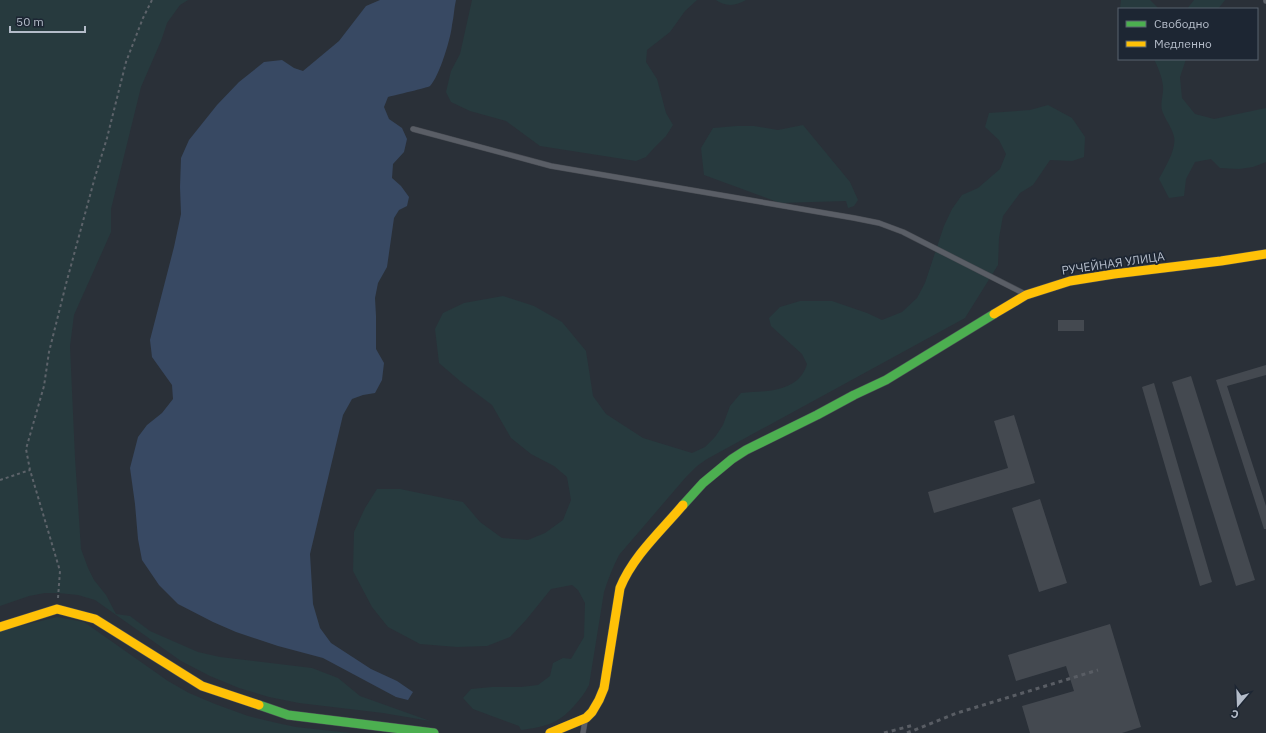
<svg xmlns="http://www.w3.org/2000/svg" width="1266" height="733" font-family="'IBM Plex Sans',sans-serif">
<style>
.green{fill:#273a3e}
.water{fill:#384963}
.building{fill:#444950}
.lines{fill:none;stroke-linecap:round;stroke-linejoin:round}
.lane-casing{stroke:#484c53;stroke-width:6}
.fast-casing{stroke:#484c53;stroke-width:10}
.slow-casing{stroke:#484c53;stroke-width:10}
.path{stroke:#5d636a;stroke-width:2;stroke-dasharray:3 3;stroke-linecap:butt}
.lane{stroke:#5a5e66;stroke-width:5}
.fast{stroke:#4caf50;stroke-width:9}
.slow{stroke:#ffc107;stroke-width:9}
.rail{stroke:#595d64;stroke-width:3;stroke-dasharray:4 4;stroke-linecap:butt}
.labels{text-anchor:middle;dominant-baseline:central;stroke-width:3.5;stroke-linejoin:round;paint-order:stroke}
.street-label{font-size:12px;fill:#b4bcc9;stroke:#1d2633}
</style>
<rect width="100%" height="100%" fill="#2a3038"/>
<g class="green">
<polygon points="0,0 188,0 180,5 167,23 161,41 141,87 111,209 111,232 74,315 70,346 75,458 81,549 88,568 94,580 106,595 116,614 130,616 150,631 198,652 220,657 312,668 338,678 360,696 430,721 383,713 299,703 269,697 239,688 210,676 181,661 95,600 78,595 58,593 45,593 29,596 0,606"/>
<polygon points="472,0 697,0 685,11 670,32 647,50 646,62 657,79 666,113 673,125 666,136 654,148 646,157 636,161 540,146 506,121 470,111 451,102 446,92 451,71 460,54"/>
<path d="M716,0H746C736,6 726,7 716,0Z"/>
<polygon points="1121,0 1150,0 1159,9 1120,9"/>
<polygon points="1194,0 1225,0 1218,9 1187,9"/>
<path d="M1154,59H1186L1180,77L1182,98L1195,114L1214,119L1266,108V162L1253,167L1239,169L1220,168L1211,159L1195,162L1186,179L1184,196L1169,198L1159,179C1164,169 1172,157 1174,145C1177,134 1167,123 1163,113C1159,104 1164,95 1163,86C1162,76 1158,68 1154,59Z"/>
<path d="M1048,105L1072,118L1085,137L1084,157L1072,161L1050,160L1033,185L1020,193L1003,216L999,238L998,265L965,318L707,459L697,466L686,477L619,555C613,567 608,579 604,592L589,685C585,693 580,699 574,706C558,724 544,727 521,730L519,726L473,709L463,698L471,689L492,687H521L538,685L550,676L553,663L563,658L571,659L584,637L585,603L578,590L572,585L551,589L526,620L510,637L487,646L457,647L420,644L388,627L372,607L353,571L354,532L365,508L377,489H400L463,502L480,522L502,538L528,540L545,533L563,520L571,500L567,477L554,466L531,454L511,438L492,405L460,381L439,363L435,329L443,313L464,303L503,296L534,306L562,322L586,351L593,396L606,414L643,438L692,453L705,447L715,437L723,425L730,406L741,393C761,391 787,393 801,376C804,372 806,368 807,364L802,354L771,326L769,318L780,307L800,301H832L867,313L882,320L902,312L917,298L925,283L944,226L952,209L962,195L978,188L1000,169L1006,154L999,140L985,127L989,113L1030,110Z"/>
<polygon points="803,125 850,182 858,200 854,206 848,208 846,201 780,203 704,175 701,148 713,128 737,126 754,126 778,130"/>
<polygon points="57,617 84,622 168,681 189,693 215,704 248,716 277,723 296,727 350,733 0,733 0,631"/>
</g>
<path class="water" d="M380,0H456C454,8 454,16 452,25C451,38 439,77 430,86C427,88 395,95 388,97L384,107L389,119L402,128L407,139L404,152L393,164L392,178L401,186L409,197L407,206L399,210L394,218L387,267L378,283L375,298L376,316V349L384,363L382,380L375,393L363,395L352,399L343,415L310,554L313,604L320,628L331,643L371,669L397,681L413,692L408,700L396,697L323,658L278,646L236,632L213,622L178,604L159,585L142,560L138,539L135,504L130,468L138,437L147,425L162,413L173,399L172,385L152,357L150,340L174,247L181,214L180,187L181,158L189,140L217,105L239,82L264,62L282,60L294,68L303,71L339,41L366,6Z"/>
<g class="building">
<rect x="1058" y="320" width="26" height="11"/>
<polygon points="1266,365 1266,375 1227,386 1266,506 1266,529 1264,529 1216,380"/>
<polygon points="1191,376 1255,580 1236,586 1172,382"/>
<polygon points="1154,383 1212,582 1200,586 1142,387"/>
<polygon points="1014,415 1035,483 934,513 928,492 1008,468 994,421"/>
<polygon points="1040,499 1067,583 1039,592 1012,508"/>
<polygon points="1110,624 1141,727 1122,733 1030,733 1022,706 1074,691 1066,666 1016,681 1008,655"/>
</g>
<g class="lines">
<g class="lane-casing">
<g id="lane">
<polyline points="1266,0 1266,1"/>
<polyline points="413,129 551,166 854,218 879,223 903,232 1023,293"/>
<polyline points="583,733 585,721"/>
</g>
</g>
<g class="fast-casing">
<g id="fast">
<polyline points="683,505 703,483 732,459 746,450 817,415 854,395 886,380 994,314"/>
<polyline points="259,705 288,715 434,733"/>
</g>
</g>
<g class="slow-casing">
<g id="slow">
<polyline points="994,314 1026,295 1070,281 1114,274 1221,261 1266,254"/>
<polyline points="0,627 57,609 95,619 202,686 259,705"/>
<path d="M550,733L586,718L592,712L599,700L604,688L620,588C633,556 661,531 683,505"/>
</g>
</g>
<g class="path">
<polyline points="0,480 30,470"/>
<polyline points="58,598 60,571 30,470 26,449 44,386 49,352 66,284 95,177 107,138 126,62 143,18 152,0"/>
</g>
<use href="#lane" class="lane"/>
<use href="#fast" class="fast"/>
<use href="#slow" class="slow"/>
<g class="rail">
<polyline points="884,733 914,725"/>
<polyline points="907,733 957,713 1098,670"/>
</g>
</g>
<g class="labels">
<g class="street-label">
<text transform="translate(1113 263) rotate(-8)">РУЧЕЙНАЯ УЛИЦА</text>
</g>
</g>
<rect x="1118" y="8" width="140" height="52" fill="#1d2633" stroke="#59626f"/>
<rect x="1126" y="21" width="20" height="6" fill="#4caf50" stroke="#59626f"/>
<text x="1154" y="28" font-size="12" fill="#b4bcc9">Свободно</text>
<rect x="1126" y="41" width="20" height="6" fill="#ffc107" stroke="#59626f"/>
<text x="1154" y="48" font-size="12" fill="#b4bcc9">Медленно</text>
<g transform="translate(1238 705) rotate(199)" stroke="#1d2633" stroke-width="3" paint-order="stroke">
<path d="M0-3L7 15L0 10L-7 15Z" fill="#b4bcc9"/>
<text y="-6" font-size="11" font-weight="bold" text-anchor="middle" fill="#b4bcc9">С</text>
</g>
<path d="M10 26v6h75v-6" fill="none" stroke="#b4bcc9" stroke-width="2"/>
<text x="16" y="26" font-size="12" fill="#b4bcc9" stroke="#1d2633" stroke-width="3" paint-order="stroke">50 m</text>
</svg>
